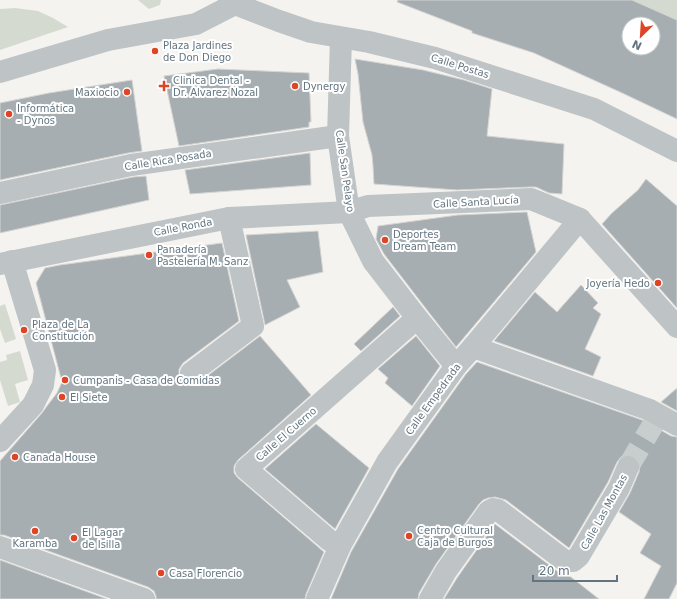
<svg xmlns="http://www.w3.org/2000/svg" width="677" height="599" font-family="'DejaVu Sans',sans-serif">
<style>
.green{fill:#d5dad0}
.building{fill:#a6aeb2;stroke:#d5d4d2;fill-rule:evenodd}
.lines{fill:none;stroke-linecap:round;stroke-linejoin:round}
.pedestrian-tunnel{stroke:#c8cdce;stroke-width:22;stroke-dasharray:22 11;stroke-linecap:butt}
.pedestrian{stroke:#bec3c5;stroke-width:22}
.tertiary{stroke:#bec3c5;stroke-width:22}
.poi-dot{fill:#df4524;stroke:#fff;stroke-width:1.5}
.labels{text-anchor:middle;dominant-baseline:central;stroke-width:4;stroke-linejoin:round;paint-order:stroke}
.poi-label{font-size:10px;fill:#637580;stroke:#fff;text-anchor:start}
.street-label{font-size:10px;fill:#637580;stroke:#fff}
</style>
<rect width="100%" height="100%" fill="#f4f3ef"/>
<g class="green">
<polygon points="138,0 161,0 160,5 149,9"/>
<polygon points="632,0 677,0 677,20"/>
<polygon points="15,8 38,11 53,18 68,27 0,50 0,9"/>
<polygon points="5,304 16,339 5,343 0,329 0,306"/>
<polygon points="20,351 28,380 15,384 20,402 8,406 0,380 0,362 7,360 6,355"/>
</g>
<g class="building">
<path d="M398,0H632L677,20V119L620,92L534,53L472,33V31L397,2ZM629,24H653V48H629Z"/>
<polygon points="355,59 423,70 464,80 492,89 487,136 564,144 562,194 549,193 536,187 530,187 457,190 374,184 373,166 372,155 363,122 358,74"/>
<polygon points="218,69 309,73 311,122 309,122 309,127 179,146 164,76"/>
<polygon points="132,80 142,151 128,153 0,180 0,103 49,93"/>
<polygon points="310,153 311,185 190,194 185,170"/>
<polygon points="146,176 149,200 0,233 0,205 133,177"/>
<polygon points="646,179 677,206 677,308 602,224 612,213 638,190"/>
<polygon points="527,212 536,252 456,347 427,310 384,254 376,239 378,226 458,215"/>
<polygon points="318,231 323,272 287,280 300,307 265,325 246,235"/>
<polygon points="222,243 239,321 183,363 179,369 179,375 181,380 186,384 192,385 198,383 260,336 311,395 238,460 234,466 234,473 238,478 324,552 306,594 305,599 156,599 156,596 154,591 148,587 4,535 0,535 0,461 42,413 47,406 57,393 62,382 36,283 45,268 60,265"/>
<polygon points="581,285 598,303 593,308 601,314 585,349 601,357 593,376 494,341 535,292 557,312"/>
<polygon points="393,307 400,316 361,351 354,344"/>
<polygon points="416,336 440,366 412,406 385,383 388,378 378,369"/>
<polygon points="477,362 645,421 671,436 677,437 677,583 669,599 644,599 661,566 640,553 651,534 619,512 630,493 639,472 640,466 638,459 633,455 627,455 621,457 617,462 608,482 569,548 506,500 495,497 488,498 483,500 479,504 436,564 419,593 418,599 331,599 351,552 398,469 466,374"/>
<polygon points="677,388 677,411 661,402"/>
<polygon points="316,424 369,468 335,529 265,469"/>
<polygon points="495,524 557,571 567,574 599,599 444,599 457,578"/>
<polygon points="0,560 107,599 0,599"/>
</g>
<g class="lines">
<polyline class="pedestrian-tunnel" points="628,467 654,423"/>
<g class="pedestrian">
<polyline points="341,38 338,136 349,212 373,261 417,318 456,366"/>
<polyline points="0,193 131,165 338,136"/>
<polyline points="0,264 229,218 349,212 368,206 531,199 580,219 677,327"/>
<polyline points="473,347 650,410 677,425"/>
<polyline points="191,373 253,326 229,218"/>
<polyline points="0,441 33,405 43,385 45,370 12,261"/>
<polyline points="340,546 329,540 246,469 417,318"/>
<polyline points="0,547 144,599"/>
<polyline points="317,599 340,546 387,462 456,366 473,347 580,219"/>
<polyline points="430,599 446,571 489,511 493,509 498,510 565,561 573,561 579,556 619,488 628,467"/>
</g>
<g class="tertiary">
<polyline points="229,0 235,4 279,21 311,32 369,42 435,58 594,109 677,151"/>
<polyline points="0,72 108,40 196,24 235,4"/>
</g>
</g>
<g class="poi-dot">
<circle cx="155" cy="51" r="4"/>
<path d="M162 80h4v4h4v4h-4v4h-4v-4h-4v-4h4z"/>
<circle cx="295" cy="86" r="4"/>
<circle cx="127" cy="92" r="4"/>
<circle cx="9" cy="114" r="4"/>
<circle cx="385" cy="240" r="4"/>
<circle cx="149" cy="255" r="4"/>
<circle cx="658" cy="283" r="4"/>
<circle cx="24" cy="330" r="4"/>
<circle cx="65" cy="380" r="4"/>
<circle cx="62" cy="397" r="4"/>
<circle cx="15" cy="457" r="4"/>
<circle cx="35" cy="531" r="4"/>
<circle cx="409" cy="536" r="4"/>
<circle cx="74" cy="538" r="4"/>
<circle cx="161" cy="573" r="4"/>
</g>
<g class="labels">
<g class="poi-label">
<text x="163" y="45">Plaza Jardines<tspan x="163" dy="12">de Don Diego</tspan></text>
<text x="173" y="80">Clinica Dental -<tspan x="173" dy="12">Dr. Alvarez Nozal</tspan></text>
<text x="303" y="86">Dynergy</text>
<text x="119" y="92" text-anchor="end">Maxiocio</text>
<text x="17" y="108">Informática<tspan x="17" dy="12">- Dynos</tspan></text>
<text x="393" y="234">Deportes<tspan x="393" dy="12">Dream Team</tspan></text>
<text x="157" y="249">Panadería<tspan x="157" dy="12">Pastelería M. Sanz</tspan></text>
<text x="650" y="283" text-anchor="end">Joyería Hedo</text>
<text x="32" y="324">Plaza de La<tspan x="32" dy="12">Constitución</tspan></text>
<text x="73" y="380">Cumpanis - Casa de Comidas</text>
<text x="70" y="397">El Siete</text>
<text x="23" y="457">Canada House</text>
<text x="417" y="530">Centro Cultural<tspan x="417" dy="12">Caja de Burgos</tspan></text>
<text x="82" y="532">El Lagar<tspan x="82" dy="12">de Isilla</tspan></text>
<text x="35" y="543" text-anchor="middle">Karamba</text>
<text x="169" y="573">Casa Florencio</text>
</g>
<g class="street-label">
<text transform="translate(460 66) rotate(17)">Calle Postas</text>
<text transform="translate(168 160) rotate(-9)">Calle Rica Posada</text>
<text transform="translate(345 171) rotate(82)">Calle San Pelayo</text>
<text transform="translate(476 202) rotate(-3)">Calle Santa Lucía</text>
<text transform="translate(183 227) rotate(-11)">Calle Ronda</text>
<text transform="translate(433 399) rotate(-54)">Calle Empedrada</text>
<text transform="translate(286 434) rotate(-41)">Calle El Cuerno</text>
<text transform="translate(604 512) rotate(-61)">Calle Las Montas</text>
</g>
</g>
<g transform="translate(641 36) rotate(205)"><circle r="19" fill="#ffffff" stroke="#c1c8cc"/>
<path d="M0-3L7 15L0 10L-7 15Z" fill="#df4524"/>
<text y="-6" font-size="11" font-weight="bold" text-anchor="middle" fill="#637580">N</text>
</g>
<path d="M533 575v6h84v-6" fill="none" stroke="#637580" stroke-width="2"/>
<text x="539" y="575" font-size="12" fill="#637580" stroke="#ffffff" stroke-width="3" paint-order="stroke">20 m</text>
</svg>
